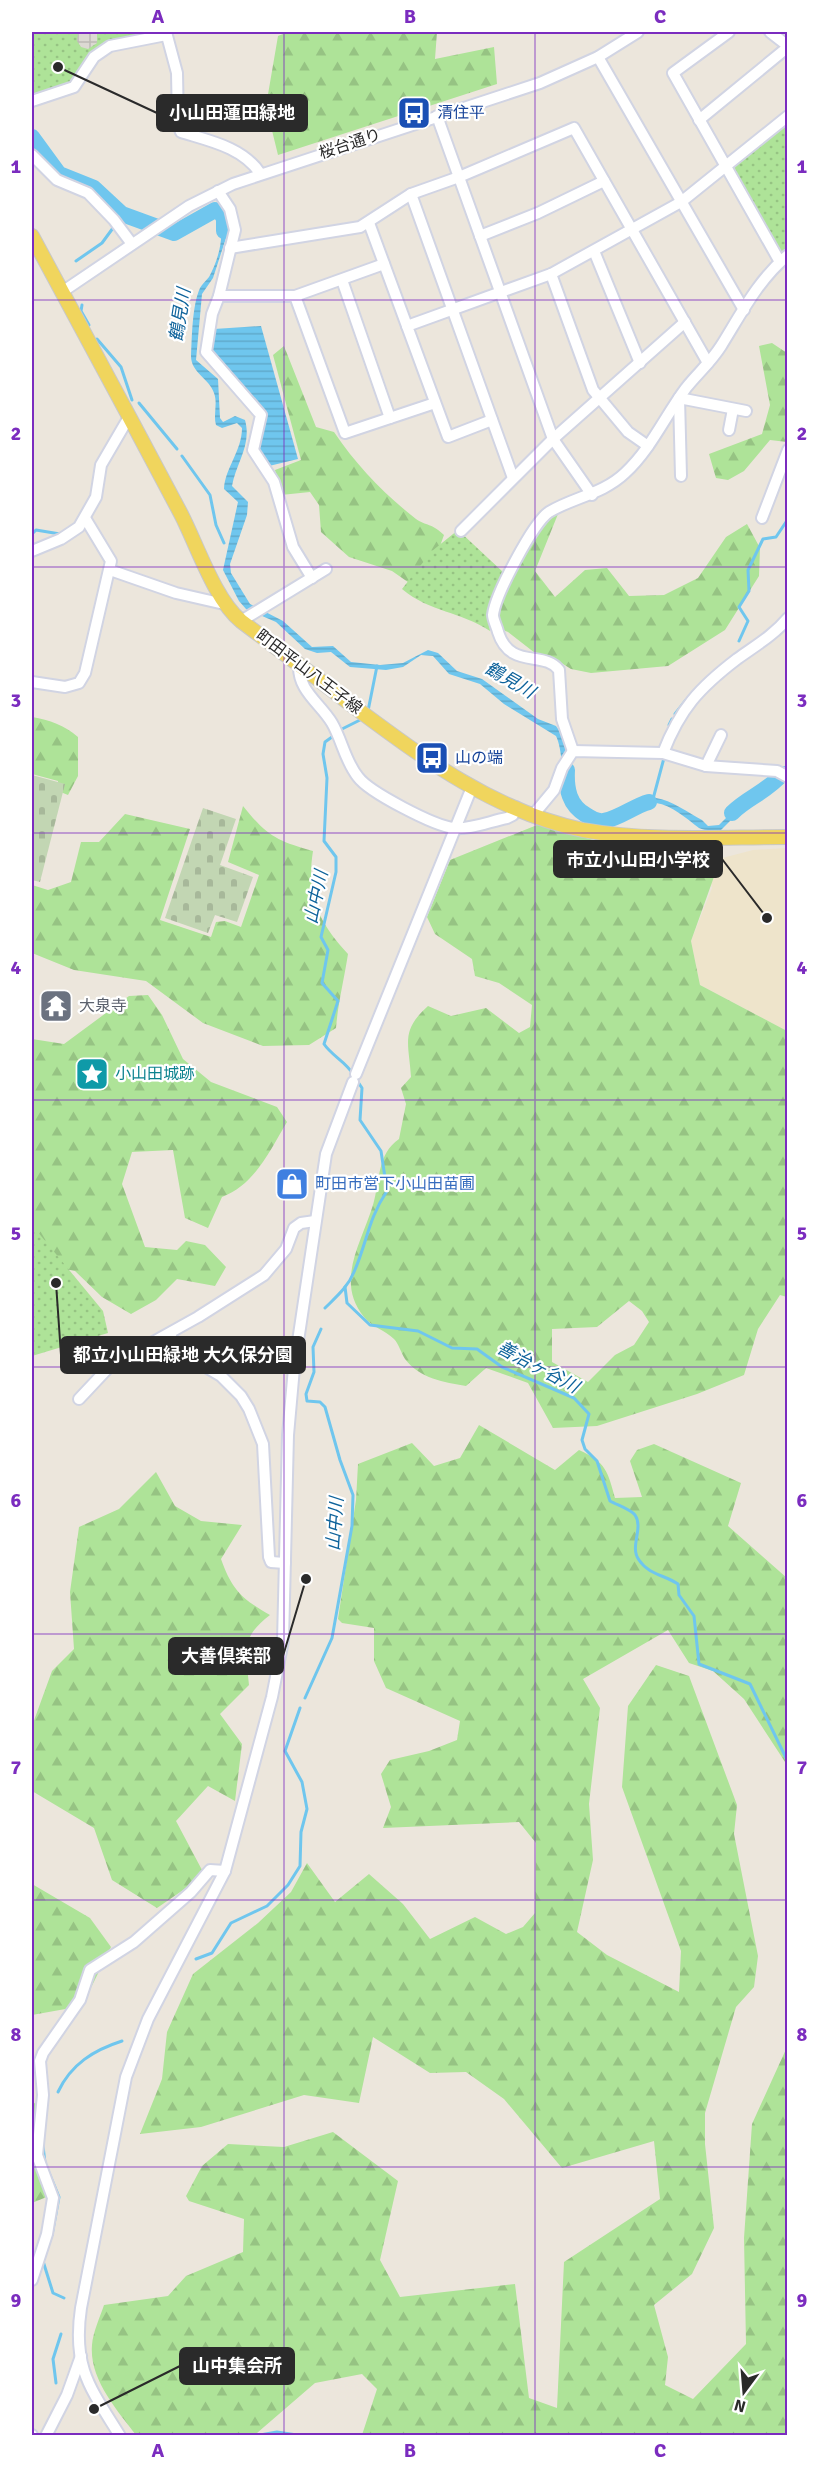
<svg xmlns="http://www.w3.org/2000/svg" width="819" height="2467" font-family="Signika,'Noto Sans JP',sans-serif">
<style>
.education{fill:#eee4cb}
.forest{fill:url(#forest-firs);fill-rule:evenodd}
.cemetery{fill:url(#cemetery-stones)}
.park{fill:url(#park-dots)}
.plaza{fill:url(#plaza-grid)}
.water{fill:url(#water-rules)}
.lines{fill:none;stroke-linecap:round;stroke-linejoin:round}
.stream{stroke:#6fc6ee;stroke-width:3}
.river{stroke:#6fc6ee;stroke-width:16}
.minor-casing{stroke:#d1d4e3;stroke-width:14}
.major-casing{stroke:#c8c8c8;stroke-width:16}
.minor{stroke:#fff;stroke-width:10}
.major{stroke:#f0d55d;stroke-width:14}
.grid{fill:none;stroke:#7b2cbf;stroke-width:1.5;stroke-opacity:0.55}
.labels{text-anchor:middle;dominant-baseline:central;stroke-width:4.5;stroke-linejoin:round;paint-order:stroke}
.transit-label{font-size:16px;fill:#164399;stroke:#fff;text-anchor:start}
.street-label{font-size:16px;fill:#2a2a2a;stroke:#fff}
.worship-label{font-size:16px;fill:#5b616d;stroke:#fff;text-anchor:start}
.culture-label{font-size:16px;fill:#0d838f;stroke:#fff;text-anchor:start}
.shop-label{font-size:16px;fill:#366cbe;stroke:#fff;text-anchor:start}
.water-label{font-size:18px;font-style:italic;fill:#0e639b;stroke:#fff}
.leader{fill:none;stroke:#2a2a2a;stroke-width:2}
.callout-dot{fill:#2a2a2a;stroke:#fff;stroke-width:2}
.callout{fill:#2a2a2a;stroke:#2a2a2a;stroke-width:2}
.callout-label{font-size:18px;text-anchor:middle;font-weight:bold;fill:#fff}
.neatline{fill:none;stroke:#7b2cbf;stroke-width:2}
.grid-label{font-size:20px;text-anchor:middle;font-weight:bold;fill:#7b2cbf}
</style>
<defs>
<pattern id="forest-firs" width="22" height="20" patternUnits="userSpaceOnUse" patternTransform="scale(1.5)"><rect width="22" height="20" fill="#aee398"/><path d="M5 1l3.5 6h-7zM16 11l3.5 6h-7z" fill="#96c383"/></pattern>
<pattern id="cemetery-stones" width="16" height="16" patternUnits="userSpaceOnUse" patternTransform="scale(1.5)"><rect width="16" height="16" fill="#c2d6b3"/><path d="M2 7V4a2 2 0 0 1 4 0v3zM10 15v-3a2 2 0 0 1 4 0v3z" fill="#a7b89a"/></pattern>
<pattern id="park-dots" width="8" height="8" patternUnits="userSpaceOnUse" patternTransform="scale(1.5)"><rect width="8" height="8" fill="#aee398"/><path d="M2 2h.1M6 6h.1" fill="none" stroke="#96c383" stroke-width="1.8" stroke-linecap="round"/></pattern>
<pattern id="plaza-grid" width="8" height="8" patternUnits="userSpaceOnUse" patternTransform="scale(1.5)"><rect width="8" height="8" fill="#dcd9d3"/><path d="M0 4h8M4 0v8" fill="none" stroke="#bdbab5"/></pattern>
<pattern id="water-rules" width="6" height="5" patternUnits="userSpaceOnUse" patternTransform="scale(1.5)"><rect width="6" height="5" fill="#6fc6ee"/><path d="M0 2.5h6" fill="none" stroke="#60aacc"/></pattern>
</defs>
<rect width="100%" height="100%" fill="#ece6dc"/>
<polygon class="education" points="787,848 787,1031 700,985 691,941 712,888 707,862 753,850"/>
<g class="forest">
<polygon points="288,32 437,32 435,59 494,47 497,84 278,155 266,106 278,36"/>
<polygon points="772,343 787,353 787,442 770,440 744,471 728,480 716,478 709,454 762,434 770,405 759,346"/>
<path d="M284,346L316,427L334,432C357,466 384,494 416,519C426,526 432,523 444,535L436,557L465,553L508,580L543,520L558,514L535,571L555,597L585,570L607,568L629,596L664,595L698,578L726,537L747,524L760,548L759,576L725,630L668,666L591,673L571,669L555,659L535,653L508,632L441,605L392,571L349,557L321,532L319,505L310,492L281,495L275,470L301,460L273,355Z"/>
<path d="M32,717C50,720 64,725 78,737V776L68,795L58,791V781L32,774Z"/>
<path d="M243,806C267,836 277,841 313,851C306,895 318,922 348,954C344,980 338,1003 336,1028L309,1045L263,1046L203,1023L146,981L74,970L32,953V885L48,890L71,882L81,842H99L125,814L190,829L160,920L211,937L216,922L225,921L241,927L259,875L228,862Z"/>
<path d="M537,825L605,843L684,849L715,874L691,941L700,985L787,1031V1297L780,1295L758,1329L744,1375L697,1394L597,1426L553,1428L528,1383L486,1368L466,1386C444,1382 420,1379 405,1359C401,1353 399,1344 394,1339C385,1330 372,1327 364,1317C335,1281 361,1244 373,1205C380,1181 377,1154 399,1139L406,1104L401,1088L411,1077C409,1043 400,1031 428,1006L451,1016L486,1008L519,1033L530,1027L532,1005L499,983L475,976L472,959L435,934L427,917L450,860ZM629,1301L642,1311L649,1322L634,1345L615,1355L588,1382L552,1362V1329L597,1327Z"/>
<path d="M148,995L162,1015L183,1059L211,1082L277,1107L287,1122C270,1150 255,1185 222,1197L208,1228L185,1218L173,1150L132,1152L122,1184L145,1247L177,1250L186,1241L205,1245L226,1267L215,1286L177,1279L156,1300L131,1314L102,1297L75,1271L55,1267L32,1251V1039L64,1044L129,996Z"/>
<path d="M479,1425L555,1470L579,1450C606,1462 608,1472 615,1498L642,1497L630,1461L637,1450L654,1444L741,1483L728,1526L787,1578V1765L744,1699L713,1671L689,1663L668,1630L583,1679L600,1708L589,1804L593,1860L577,1932L607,1955L679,1992L681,1951L622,1787L628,1706L656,1665L689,1676L737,1805L734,1834L758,1956L754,1987L736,2007L705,2113V2144L714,2228L692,2274L654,2305L668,2357L665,2385L693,2399L746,2344L744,2238L752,2124L787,2047V2435H362L377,2389L362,2374L315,2383L257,2433L251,2435H136C117,2410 89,2379 92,2345C93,2332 100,2317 104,2305L168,2296L186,2276L243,2252L244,2219L189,2201L186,2196L202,2166L228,2144L284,2147L333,2132L398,2181L380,2260L400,2297L515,2284L529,2398L557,2408L564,2262L660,2199L654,2141L562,2168L504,2099L466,2072L430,2073L373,2037L359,2103L304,2095L201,2127L140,2134L162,2079L167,2032L193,1974L258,1923L291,1892L307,1863L335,1902L369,1874L403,1904L430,1939L475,1917L506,1934L523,1927L535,1913L536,1843L519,1822L383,1828L391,1807L381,1774L390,1760L429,1751L457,1740L460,1721L386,1688L374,1661V1628L342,1623L338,1619L356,1500L358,1464L412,1443L434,1466L460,1458Z"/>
<path d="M156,1472L175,1506L201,1521L242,1525L221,1559C232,1590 242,1599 270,1615C240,1638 246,1651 249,1685L220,1714L242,1744L235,1801L208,1786L176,1821L202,1870L189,1886L157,1908L112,1880L94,1828L32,1791V1726L52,1671L74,1649L70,1592L79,1527L119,1509Z"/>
<polygon points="32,1884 90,1918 111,1947 82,2006 32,2015"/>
<polygon points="32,2101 38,2106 32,2156 49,2196 32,2203"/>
</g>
<g class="cemetery">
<polygon points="32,775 65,784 40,882 32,880"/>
<polygon points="203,808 236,819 220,865 253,877 237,922 215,915 208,933 165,918"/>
</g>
<g class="park">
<polygon points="32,32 159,32 109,42 72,83 35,95 32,86"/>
<polygon points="787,121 788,250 784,252 779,251 734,171 735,163"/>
<path d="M458,530L503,572L488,615L490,631C460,611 431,613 402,589L432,551Z"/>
<polygon points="32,1225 103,1311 108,1333 32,1356"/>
</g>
<polygon class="plaza" points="78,32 97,32 97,43 88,49 81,47 77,41"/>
<g class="water">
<path d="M221,208L229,224L226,238L213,278L202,294L196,360L218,379L220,418L223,422L235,416L245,420C252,445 236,463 232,486L248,502L247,515L230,564L231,573L250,604L283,621L312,647L333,646L351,662L380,665L403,663L428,650L438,653L457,671L482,679L538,719L556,726C580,758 557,786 580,814C613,824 628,795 656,798C671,800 689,813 702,820L708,826L719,825L742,802L765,793L787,763V774L781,778L774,790L747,804L721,830C715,830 704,831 699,828C687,819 672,805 656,803C631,801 611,826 586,821C557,815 567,758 556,736L504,704L480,684L449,674L433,656L421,655L403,667L386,670L350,667L331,652L317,653L305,649L276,622L246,609L239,601L223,570L238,502L224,489C225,468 242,451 242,428L237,423L222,428L216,425C213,414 218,404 214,393C209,378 191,373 191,356C192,337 192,306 200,288C202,284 206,281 209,277C219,259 227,230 216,212Z"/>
<polygon points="261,326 298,459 269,466 259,450 266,413 212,352 214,329"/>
</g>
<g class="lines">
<g class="stream">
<polyline points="120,217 122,214"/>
<polyline points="76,261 102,243 113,228"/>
<polyline points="82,305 81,311 89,325"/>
<polyline points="97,339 121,367 132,400"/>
<polyline points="139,403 177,449"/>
<polyline points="182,456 210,495 216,525 224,543"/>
<polyline points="32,534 36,530 60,534"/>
<polyline points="739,641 748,621 739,607 749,591 748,570 763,539 776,537 788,519"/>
<polyline points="368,711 377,666"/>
<polyline points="675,714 686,700"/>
<polyline points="669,725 672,719"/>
<polyline points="340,730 362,719"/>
<path d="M332,737L325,742L323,754L327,778L324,841L336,857V872L321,937L328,950L322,983L338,1001L324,1044C332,1056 345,1061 353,1074"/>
<polyline points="653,799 664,758"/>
<path d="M345,1287L347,1303L370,1325L418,1331L452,1348L477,1349L502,1367L574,1398L589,1414L582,1440L585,1449L597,1461L610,1501C617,1505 630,1509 635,1515C644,1528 629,1547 639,1560C649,1575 665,1575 678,1584L679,1595L694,1616L699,1664L750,1684L788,1762"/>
<path d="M325,1308C336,1297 348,1287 354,1272C367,1243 368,1219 387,1191L381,1151L360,1120L362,1088L356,1079"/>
<polyline points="305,1698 332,1638 352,1526 353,1495 340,1460 325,1407 320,1402 307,1401 306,1394 314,1372 313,1347 321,1329"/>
<polyline points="196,1959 212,1953 231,1923 267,1906 288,1885 300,1866 301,1832 307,1809 302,1782 285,1751 300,1708"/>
<path d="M58,2092C71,2064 94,2050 122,2041"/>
<polyline points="43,2146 45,2163 59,2197 52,2235"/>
<polyline points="43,2261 53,2293 64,2298"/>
<polyline points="56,2383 53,2359 61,2334"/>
<polyline points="254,2436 277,2432 297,2435"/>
</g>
<g class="river">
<polyline points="32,137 59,174 94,188 122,214 174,233 215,210 219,211 224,218 224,231"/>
<path d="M567,770C566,789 569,805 586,815C592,819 598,822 604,821C620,818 634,806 649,802"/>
<path d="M732,813C748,797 767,792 782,774"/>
</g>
<g class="minor-casing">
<g id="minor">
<path d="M166,32L177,73L178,124L181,132C210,141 242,147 260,173"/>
<polyline points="729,32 673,73 780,262"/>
<polyline points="770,32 788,46"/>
<polyline points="598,57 744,310"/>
<polyline points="32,101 74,87 94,57 110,46 166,35"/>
<polyline points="437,116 553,439 592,495"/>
<polyline points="699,120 788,47"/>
<polyline points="32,155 57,180 88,193 114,220 132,244"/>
<polyline points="218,191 230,209 235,230 219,296 295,296 384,264"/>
<polyline points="411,194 513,478"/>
<polyline points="369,223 407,326"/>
<polyline points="480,236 538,213 604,181"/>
<polyline points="230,248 360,227 411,194 459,177 574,128 708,363"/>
<polyline points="594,251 640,363"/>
<polyline points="551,274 593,390 628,432 648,446"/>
<polyline points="342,280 390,418"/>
<polyline points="62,292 189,206 233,184 540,83 598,57 638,32"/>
<polyline points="219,296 212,314 206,352 261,415 253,450 274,482 293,547 312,578"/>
<polyline points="295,296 345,433 435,403"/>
<polyline points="492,420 448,437 407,326 551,274 681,202 788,116"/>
<polyline points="729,430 733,409"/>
<polyline points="681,476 679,398 746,411"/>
<polyline points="762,518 788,450"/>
<polyline points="461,531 553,439 685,322"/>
<polyline points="32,551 61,539 79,527 96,497 101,465 129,417"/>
<polyline points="110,570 176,593 224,604"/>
<polyline points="241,621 326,569"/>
<path d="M299,665C298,691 320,703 332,723C342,740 345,761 358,777C369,792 434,826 454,828C469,830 491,821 507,818L513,815L516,807"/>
<polyline points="32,682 65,687 79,683 85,673 111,561 85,518"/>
<path d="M573,751L562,719L559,670C544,650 510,670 498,632C497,627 493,620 493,615C495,595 533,523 549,512C574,497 603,494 625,473C651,449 665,416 686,388C697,374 711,362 721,346C741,314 758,280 788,255"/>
<path d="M663,753C680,709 699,688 737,659C755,646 774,635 788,618"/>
<polyline points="706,766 721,735"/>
<polyline points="534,814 554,790 562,768 573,751 663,753 706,766 777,771 788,777"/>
<polyline points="356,1074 472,787"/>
<polyline points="169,1334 182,1353 221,1376 241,1396 249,1409 263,1444 269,1557 271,1562 285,1563"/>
<polyline points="79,1399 110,1366 198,1317 264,1275 286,1249 294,1228 301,1223 315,1221"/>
<polyline points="32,2280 47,2234 53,2198 37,2155 43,2095 40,2061 43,2053 80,2000 90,1970 134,1942 191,1892 210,1870 225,1871"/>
<polyline points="32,2435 32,2436"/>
<polyline points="46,2436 67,2395 81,2356"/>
<path d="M120,2436C91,2389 72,2368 81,2308L126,2077L148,2019L225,1871L272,1697L283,1641L288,1435L294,1368L326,1154L353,1082"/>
</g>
</g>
<g class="major-casing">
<path id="major" d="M32,236C82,329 132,421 181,514C197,545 215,600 241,621C278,649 316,677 353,706C423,758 495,812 583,830C650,842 720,837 788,837"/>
</g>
<use href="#minor" class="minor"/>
<use href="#major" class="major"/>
</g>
<path class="grid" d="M284,32V2436M535,32V2436M32,300H788M32,567H788M32,833H788M32,1100H788M32,1367H788M32,1634H788M32,1900H788M32,2167H788"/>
<defs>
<g id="bus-square" transform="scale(1.725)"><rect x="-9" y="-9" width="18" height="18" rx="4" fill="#1a4fb4" stroke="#fff"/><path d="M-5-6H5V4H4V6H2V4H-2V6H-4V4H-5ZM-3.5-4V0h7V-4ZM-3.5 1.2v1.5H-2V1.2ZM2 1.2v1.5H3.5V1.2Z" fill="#fff"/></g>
<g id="temple-square" transform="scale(1.725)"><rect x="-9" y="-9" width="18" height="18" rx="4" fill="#6b7280" stroke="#fff"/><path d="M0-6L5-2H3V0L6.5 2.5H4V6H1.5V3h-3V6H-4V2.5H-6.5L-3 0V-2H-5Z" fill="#fff"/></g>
<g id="sight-square" transform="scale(1.725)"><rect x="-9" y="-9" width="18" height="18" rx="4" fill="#0f9aa8" stroke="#fff"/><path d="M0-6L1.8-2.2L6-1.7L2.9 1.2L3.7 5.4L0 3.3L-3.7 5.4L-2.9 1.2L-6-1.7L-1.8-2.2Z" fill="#fff"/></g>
<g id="shop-square" transform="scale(1.725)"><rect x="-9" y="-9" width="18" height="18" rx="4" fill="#3f7fe0" stroke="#fff"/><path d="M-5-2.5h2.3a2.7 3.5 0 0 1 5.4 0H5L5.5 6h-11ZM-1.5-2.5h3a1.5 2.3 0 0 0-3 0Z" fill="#fff"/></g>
</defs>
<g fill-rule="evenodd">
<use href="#bus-square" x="414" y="113"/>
<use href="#bus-square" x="432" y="758"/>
<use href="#temple-square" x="56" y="1006"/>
<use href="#sight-square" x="92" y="1074"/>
<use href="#shop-square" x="292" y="1184"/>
</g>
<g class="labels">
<g class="transit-label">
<text x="437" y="113">清住平</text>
<text x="455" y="758">山の端</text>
</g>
<g class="street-label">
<text transform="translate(350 144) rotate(-18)">桜台通り</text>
<text transform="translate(309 672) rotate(37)">町田平山八王子線</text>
</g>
<g class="worship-label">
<text x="79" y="1006">大泉寺</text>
</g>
<g class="culture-label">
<text x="115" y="1074">小山田城跡</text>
</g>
<g class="shop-label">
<text x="315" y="1184">町田市営下小山田苗圃</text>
</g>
<g class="water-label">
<text transform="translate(180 315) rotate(-81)">鶴見川</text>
<text transform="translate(510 680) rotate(30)">鶴見川</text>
<text transform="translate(316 897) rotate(-78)">山中川</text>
<text transform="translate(538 1367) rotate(28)">善治ヶ谷川</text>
<text transform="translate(335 1524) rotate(-86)">山中川</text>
</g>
</g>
<path class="leader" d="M58 67L157 113M767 918L722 859M56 1283L61 1355M306 1579L283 1656M94 2409L180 2366"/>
<g class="callout-dot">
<circle cx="58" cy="67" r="6"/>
<circle cx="767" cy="918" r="6"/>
<circle cx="56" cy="1283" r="6"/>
<circle cx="306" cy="1579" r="6"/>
<circle cx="94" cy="2409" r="6"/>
</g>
<g class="callout">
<rect x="157" y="95" width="150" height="36" rx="6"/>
<rect x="554" y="841" width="168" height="36" rx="6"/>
<rect x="61" y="1337" width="244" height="36" rx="6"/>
<rect x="169" y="1638" width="114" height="36" rx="6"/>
<rect x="180" y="2348" width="114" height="36" rx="6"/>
</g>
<g class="callout-label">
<text x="232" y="119">小山田蓮田緑地</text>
<text x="638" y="866">市立小山田小学校</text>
<text x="183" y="1361">都立小山田緑地 大久保分園</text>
<text x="226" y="1662">大善倶楽部</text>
<text x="237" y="2372">山中集会所</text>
</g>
<rect width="819" height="2467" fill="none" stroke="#ffffff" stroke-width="66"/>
<g transform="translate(744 2392) rotate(196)" stroke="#ffffff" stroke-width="4.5" paint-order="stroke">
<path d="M0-4.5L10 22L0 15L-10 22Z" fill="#2a2a2a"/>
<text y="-9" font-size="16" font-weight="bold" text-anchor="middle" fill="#2a2a2a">N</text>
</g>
<rect x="33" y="33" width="753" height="2401" class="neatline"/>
<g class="grid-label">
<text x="158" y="23">A</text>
<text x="410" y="23">B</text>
<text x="660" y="23">C</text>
<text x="16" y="173">1</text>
<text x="802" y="173">1</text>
<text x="16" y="440">2</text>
<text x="802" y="440">2</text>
<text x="16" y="707">3</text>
<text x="802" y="707">3</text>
<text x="16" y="974">4</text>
<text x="802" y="974">4</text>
<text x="16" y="1240">5</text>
<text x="802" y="1240">5</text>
<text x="16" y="1507">6</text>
<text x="802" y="1507">6</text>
<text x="16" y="1774">7</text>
<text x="802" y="1774">7</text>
<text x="16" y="2041">8</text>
<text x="802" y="2041">8</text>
<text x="16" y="2307">9</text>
<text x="802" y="2307">9</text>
<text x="158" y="2457">A</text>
<text x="410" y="2457">B</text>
<text x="660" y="2457">C</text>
</g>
</svg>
